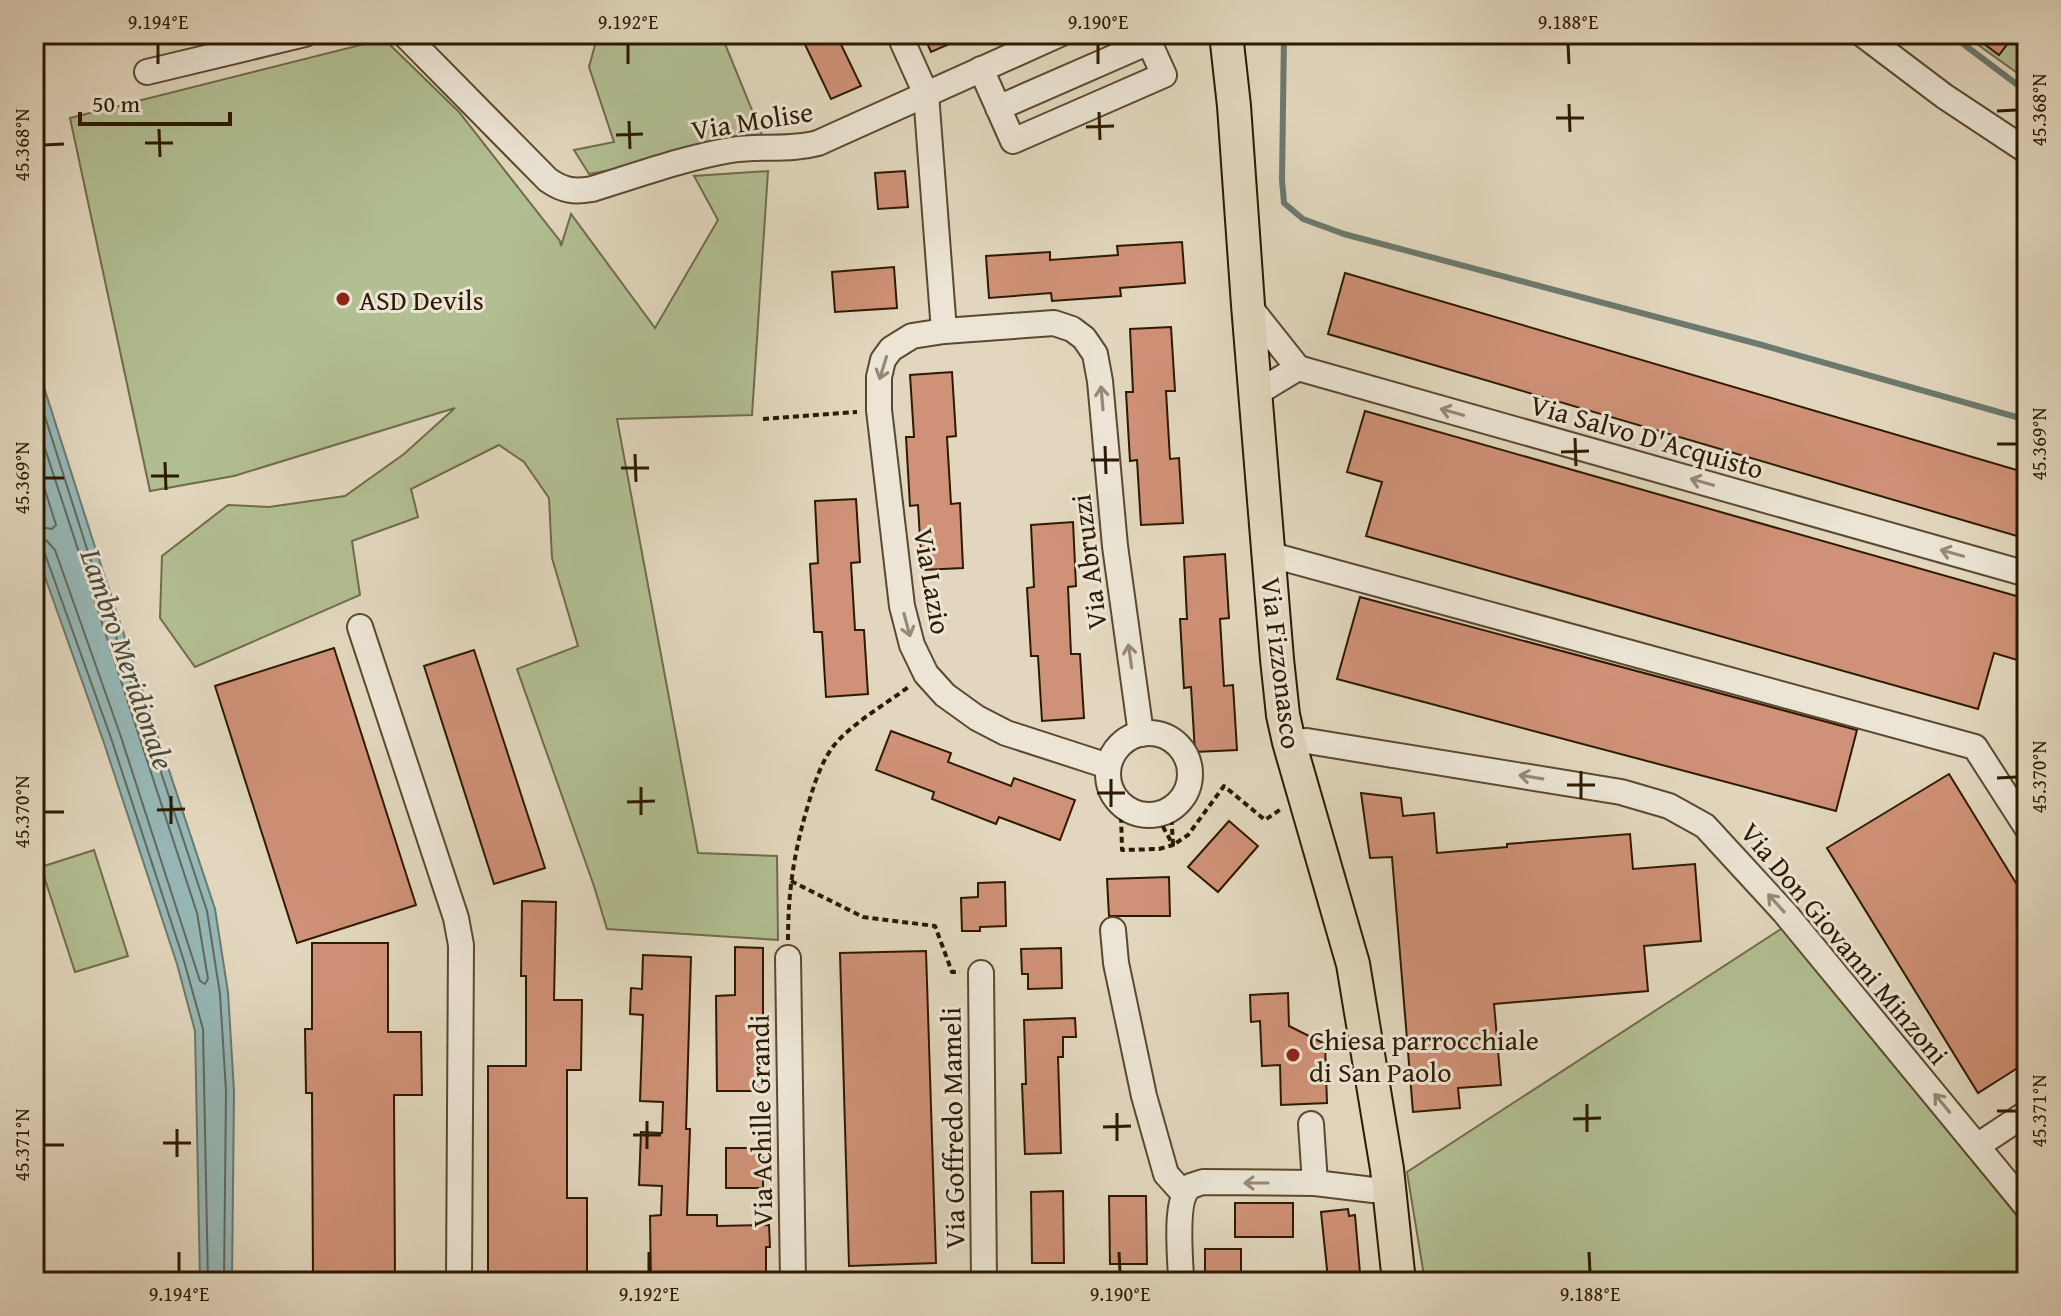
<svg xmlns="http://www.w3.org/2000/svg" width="2061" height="1316" font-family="'Gentium Book Plus',serif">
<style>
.green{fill:#b2bf93;stroke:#706c4a;stroke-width:2}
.water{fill:#96b8b7;stroke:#6c796e;stroke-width:2}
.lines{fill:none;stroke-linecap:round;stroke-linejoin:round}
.shore{stroke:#62695c;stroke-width:2}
.stream{stroke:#6c796e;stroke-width:6}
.building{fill:#cf9177;stroke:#2d1a00;stroke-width:2}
.minor-casing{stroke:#5a4930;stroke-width:28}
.major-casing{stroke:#2d1a00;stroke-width:36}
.path{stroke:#2d1a00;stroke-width:4;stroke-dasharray:6 4;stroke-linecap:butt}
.minor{stroke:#ece5d5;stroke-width:24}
.major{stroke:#e2d7be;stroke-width:32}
.oneway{stroke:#968a75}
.ticks{fill:none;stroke:#2d1a00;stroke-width:3}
.poi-dot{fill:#8f2418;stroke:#ece5d5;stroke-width:3}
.labels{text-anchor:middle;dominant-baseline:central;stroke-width:6;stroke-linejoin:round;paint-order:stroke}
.street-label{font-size:28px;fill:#2d1a00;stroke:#ece5d5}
.poi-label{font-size:28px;fill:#2d1a00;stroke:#ece5d5;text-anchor:start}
.water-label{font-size:30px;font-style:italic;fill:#4c4937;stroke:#ece5d5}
.neatline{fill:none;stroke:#2d1a00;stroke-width:3}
.ticks-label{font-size:20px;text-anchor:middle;fill:#2d1a00}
</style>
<rect width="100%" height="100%" fill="#e2d7be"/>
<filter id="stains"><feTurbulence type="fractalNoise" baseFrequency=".0025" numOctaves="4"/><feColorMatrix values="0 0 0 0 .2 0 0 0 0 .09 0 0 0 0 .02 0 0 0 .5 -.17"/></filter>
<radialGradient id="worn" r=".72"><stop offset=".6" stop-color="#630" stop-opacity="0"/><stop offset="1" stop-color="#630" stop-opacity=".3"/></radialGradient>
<g class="green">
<polygon points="598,34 721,34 765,142 589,174 574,150 614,142 589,67"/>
<polygon points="1963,34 2027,34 2027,80"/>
<polygon points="384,39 459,112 560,241 561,246 571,214 655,328 718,220 694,176 768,171 752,415 617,419 698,853 777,856 778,940 607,929 594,886 517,669 578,646 552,558 549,498 524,462 499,445 411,489 418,517 352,541 360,595 195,667 160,618 162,556 228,505 269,507 345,496 404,454 455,408 234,476 150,491 70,118"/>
<polygon points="94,850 128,956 75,972 41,867"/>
<polygon points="1784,927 2027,1228 2027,1282 1425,1282 1407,1172"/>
</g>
<polygon class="water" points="34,356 95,547 215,909 228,992 234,1091 232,1282 200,1282 195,1031 177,964 103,740 34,546"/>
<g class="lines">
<g class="shore">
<polyline points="34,382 87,549 207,911 220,994 226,1091 224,1282"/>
<polyline points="34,415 197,913 208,979 205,984 200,981 120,734 55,550 46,540 34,538"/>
<polyline points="34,455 56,525 52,529 34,526"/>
<polyline points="34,548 41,549 45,554 111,738 184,961 203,1029 208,1282"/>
</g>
<g class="stream">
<polyline points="1284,34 1282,180 1284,203 1303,219 1344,234 1762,345 2027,420"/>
<polyline points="1950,34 2027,92"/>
</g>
</g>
<g class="building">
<polygon points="800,34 836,34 861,86 831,99"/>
<polygon points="923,34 972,34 931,52"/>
<polygon points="1971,34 2015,34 1999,55"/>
<polygon points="905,171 908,207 878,209 875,173"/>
<polygon points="1182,242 1185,283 1120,288 1121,296 1052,301 1051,293 989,298 986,256 1050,252 1050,260 1118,255 1117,246"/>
<polygon points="894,267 897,308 835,312 832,272"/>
<polygon points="1345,273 2027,473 2027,539 1328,334"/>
<polygon points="1171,327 1175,391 1166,391 1170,459 1179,458 1183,523 1141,525 1137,460 1130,461 1126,392 1133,392 1130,329"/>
<polygon points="952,372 956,436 947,437 951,504 960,503 963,568 922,570 918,505 910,506 906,437 914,437 910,375"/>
<polygon points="1365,411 2027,599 2027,663 1994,653 1978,709 1366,536 1382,482 1347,472"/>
<polygon points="856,499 860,562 851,563 855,630 864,630 868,694 826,697 822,632 814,632 810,564 818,563 815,501"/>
<polygon points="1073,522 1076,586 1068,587 1071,654 1080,654 1084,718 1042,721 1038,656 1031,656 1027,588 1034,587 1031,525"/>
<polygon points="1225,554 1229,618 1220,619 1224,686 1233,685 1237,750 1195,752 1191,687 1184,688 1180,619 1187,619 1184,557"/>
<polygon points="1360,597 1857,730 1836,811 1337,679"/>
<polygon points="334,648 416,905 297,943 215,686"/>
<polygon points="474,650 545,868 494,884 424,666"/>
<polygon points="891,731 951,753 948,762 1011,786 1014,778 1075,800 1060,840 999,817 996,824 932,799 934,792 876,770"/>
<polygon points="1949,774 2027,901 2027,1062 1978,1093 1827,848"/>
<polygon points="1361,793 1401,798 1403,816 1434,813 1437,853 1507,847 1507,844 1630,834 1633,869 1695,864 1701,941 1644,946 1648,991 1494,1004 1501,1085 1458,1088 1460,1108 1413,1112 1392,857 1370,858"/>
<polygon points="1229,821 1258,846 1218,892 1188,867"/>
<polygon points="1169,877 1170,916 1109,916 1107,879"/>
<polygon points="1005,882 1006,926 980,927 980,931 962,931 961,898 978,897 978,883"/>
<polygon points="522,901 556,902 554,1000 582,1000 581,1070 567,1070 567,1198 587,1198 587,1282 488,1282 488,1066 526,1066 526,976 521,976"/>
<polygon points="312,943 388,943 388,1032 421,1032 422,1095 394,1095 395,1282 313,1282 312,1093 306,1093 305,1029 312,1029"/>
<polygon points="735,947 763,948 763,1025 768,1025 769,1061 760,1062 760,1091 717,1091 716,996 735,995"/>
<polygon points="1061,948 1062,988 1028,989 1028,974 1022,974 1021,949"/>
<polygon points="926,951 936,1263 849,1266 840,953"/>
<polygon points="643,955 691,957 686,1129 690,1129 687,1215 717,1215 717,1226 769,1225 770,1247 766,1247 766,1272 717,1272 717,1282 651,1282 650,1216 661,1215 662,1186 639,1185 641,1132 662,1133 663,1102 640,1101 643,1015 630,1014 631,988 642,989"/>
<polygon points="1288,993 1289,1026 1325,1044 1327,1103 1281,1105 1280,1065 1262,1066 1260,1021 1251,1022 1250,995"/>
<polygon points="1075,1018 1076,1037 1063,1037 1063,1057 1058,1057 1061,1153 1025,1154 1022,1084 1026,1084 1024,1020"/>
<rect x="726" y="1148" width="37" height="40"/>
<polygon points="1063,1191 1064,1263 1032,1263 1031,1192"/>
<polygon points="1109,1196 1146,1196 1147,1264 1110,1264"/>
<rect x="1235" y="1203" width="58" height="34"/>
<polygon points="1348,1209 1349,1216 1355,1215 1360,1273 1353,1274 1353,1277 1328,1279 1321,1212"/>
<rect x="1205" y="1249" width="36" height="33"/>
</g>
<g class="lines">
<g class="minor-casing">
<g id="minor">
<path d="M404,34L548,180C564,191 574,192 592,189C638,175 684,158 731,150C761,145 789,151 818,143L1060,34"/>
<polyline points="899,34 926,94 944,331"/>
<polyline points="1862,34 1944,96 2027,151"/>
<polyline points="981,69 1013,141 1164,75 1149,42 998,108"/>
<polyline points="147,72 305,34"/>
<polyline points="1248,305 1298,368"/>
<polyline points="1255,394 1298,368 2027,574"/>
<polyline points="1268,554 1975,747 2027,828"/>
<polyline points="360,627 456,918 461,945 459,1282"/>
<circle cx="1149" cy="774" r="41"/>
<polyline points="1289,742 1307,741 1621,792 1669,806 1705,826 1785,913 2027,1207"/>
<polyline points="1108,766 1006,733 977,718 945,695 926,674 912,645 902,606 879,410 879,377 883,360 891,349 912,336 944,331 1054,323 1072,329 1084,338 1095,354 1100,381 1115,546 1141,734"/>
<polyline points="1113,930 1116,963 1144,1096 1166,1174 1184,1194"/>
<polyline points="788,958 793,1282"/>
<polyline points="981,973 984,1282"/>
<polyline points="1311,1124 1315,1183"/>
<polyline points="1977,1146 2027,1113"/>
<path d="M1181,1282C1181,1261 1173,1198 1191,1186C1191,1186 1202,1182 1203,1182L1315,1183L1373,1190L1390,1189"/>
</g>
</g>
<g class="major-casing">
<polyline id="major" points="1226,34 1234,106 1248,305 1277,659 1283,715 1289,742 1353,964 1387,1169 1399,1282"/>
</g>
<g class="path">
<polyline points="763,419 857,412"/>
<polyline points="1125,808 1121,814 1122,850 1159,849 1173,845 1156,814"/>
<polyline points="1171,809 1173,845 1188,835 1224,786 1265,820 1281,809"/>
<polyline points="791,881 863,917 935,926 952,972 960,972"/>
<path d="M788,940C788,891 794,852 808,805C814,785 820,765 832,748C848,726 887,703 910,686"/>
</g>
<use href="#minor" class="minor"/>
<use href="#major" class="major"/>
</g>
<defs><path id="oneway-shaft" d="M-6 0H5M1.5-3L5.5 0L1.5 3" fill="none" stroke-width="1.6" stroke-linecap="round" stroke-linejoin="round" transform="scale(2)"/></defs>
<g class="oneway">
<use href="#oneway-shaft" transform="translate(883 368) rotate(107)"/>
<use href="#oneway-shaft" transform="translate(1102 398) rotate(-95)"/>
<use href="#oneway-shaft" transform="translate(1452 412) rotate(-164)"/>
<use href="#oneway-shaft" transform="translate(1702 482) rotate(-164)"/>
<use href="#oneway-shaft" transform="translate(1952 553) rotate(-164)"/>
<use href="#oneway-shaft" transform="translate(907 625) rotate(75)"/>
<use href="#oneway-shaft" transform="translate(1130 656) rotate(-98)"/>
<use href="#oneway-shaft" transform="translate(1531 777) rotate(-171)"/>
<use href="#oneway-shaft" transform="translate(1776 903) rotate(-132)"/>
<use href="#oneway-shaft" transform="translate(1942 1103) rotate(-129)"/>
<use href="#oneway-shaft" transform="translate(1256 1183) rotate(-180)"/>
</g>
<path class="ticks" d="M158,44V64M628,44V64M1098,44V64M1568,44L1569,64M1569,104L1570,132M1997,111L2017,110M1099,112L1100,140M1556,118H1584M629,121L630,149M1086,127L1114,126M159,129L160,157M616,135L643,134M145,143H173M44,145L64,144M1575,438L1576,466M1997,444H2017M1105,446L1106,474M1561,452L1589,451M635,454L636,482M1091,460H1119M165,462L166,490M621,468H649M151,476H179M44,478H64M1581,771V799M1997,778L2017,777M1111,779V807M1567,785H1595M641,787V815M1097,793H1125M171,796V824M627,802L655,801M157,810L185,809M44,812H64M1587,1104V1132M1997,1111H2017M1117,1113V1141M1573,1119L1601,1118M647,1121V1149M1103,1127L1131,1126M177,1129V1157M633,1135H661M163,1143H191M44,1145H64M179,1252V1272M649,1252V1272M1119,1252L1120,1272M1589,1252L1590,1272"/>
<g class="poi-dot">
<circle cx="343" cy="299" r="8"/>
<circle cx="1293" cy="1055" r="8"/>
</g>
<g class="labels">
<g class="street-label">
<text transform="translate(752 120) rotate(-9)">Via Molise</text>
<text transform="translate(1647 436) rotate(16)">Via Salvo D'Acquisto</text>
<text transform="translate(1088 562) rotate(-97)">Via Abruzzi</text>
<text transform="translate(933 581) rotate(80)">Via Lazio</text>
<text transform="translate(1282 663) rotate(83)">Via Fizzonasco</text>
<text transform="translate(1845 943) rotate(50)">Via Don Giovanni Minzoni</text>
<text transform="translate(760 1121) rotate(-91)">Via Achille Grandi</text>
<text transform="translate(952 1128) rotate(-91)">Via Goffredo Mameli</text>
</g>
<g class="poi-label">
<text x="359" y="299">ASD Devils</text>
<text x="1309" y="1039">Chiesa parrocchiale<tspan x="1309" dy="32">di San Paolo</tspan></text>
</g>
<g class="water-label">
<text transform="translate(128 659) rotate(71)">Lambro Meridionale</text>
</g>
</g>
<rect width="2061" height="1316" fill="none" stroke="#e2d7be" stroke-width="88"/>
<path d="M80 112v12h150v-12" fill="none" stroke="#2d1a00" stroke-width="4"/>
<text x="92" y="112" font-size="24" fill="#2d1a00" stroke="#ece5d5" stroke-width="6" paint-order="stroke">50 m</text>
<rect x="44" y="44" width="1973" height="1228" class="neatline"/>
<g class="ticks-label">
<text x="158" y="29">9.194°E</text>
<text x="628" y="29">9.192°E</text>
<text x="1098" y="29">9.190°E</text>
<text x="1568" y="29">9.188°E</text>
<text transform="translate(2039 110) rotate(-90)" y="7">45.368°N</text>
<text transform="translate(22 145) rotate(-90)" y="7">45.368°N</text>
<text transform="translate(2039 444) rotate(-90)" y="7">45.369°N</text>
<text transform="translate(22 478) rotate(-90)" y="7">45.369°N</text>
<text transform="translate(2039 777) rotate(-90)" y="7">45.370°N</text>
<text transform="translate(22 812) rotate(-90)" y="7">45.370°N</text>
<text transform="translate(2039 1111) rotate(-90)" y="7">45.371°N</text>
<text transform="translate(22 1145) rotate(-90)" y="7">45.371°N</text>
<text x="179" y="1301">9.194°E</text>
<text x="649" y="1301">9.192°E</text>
<text x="1120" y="1301">9.190°E</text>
<text x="1590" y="1301">9.188°E</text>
</g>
<rect width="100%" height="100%" filter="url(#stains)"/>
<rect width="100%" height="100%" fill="url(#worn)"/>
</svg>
